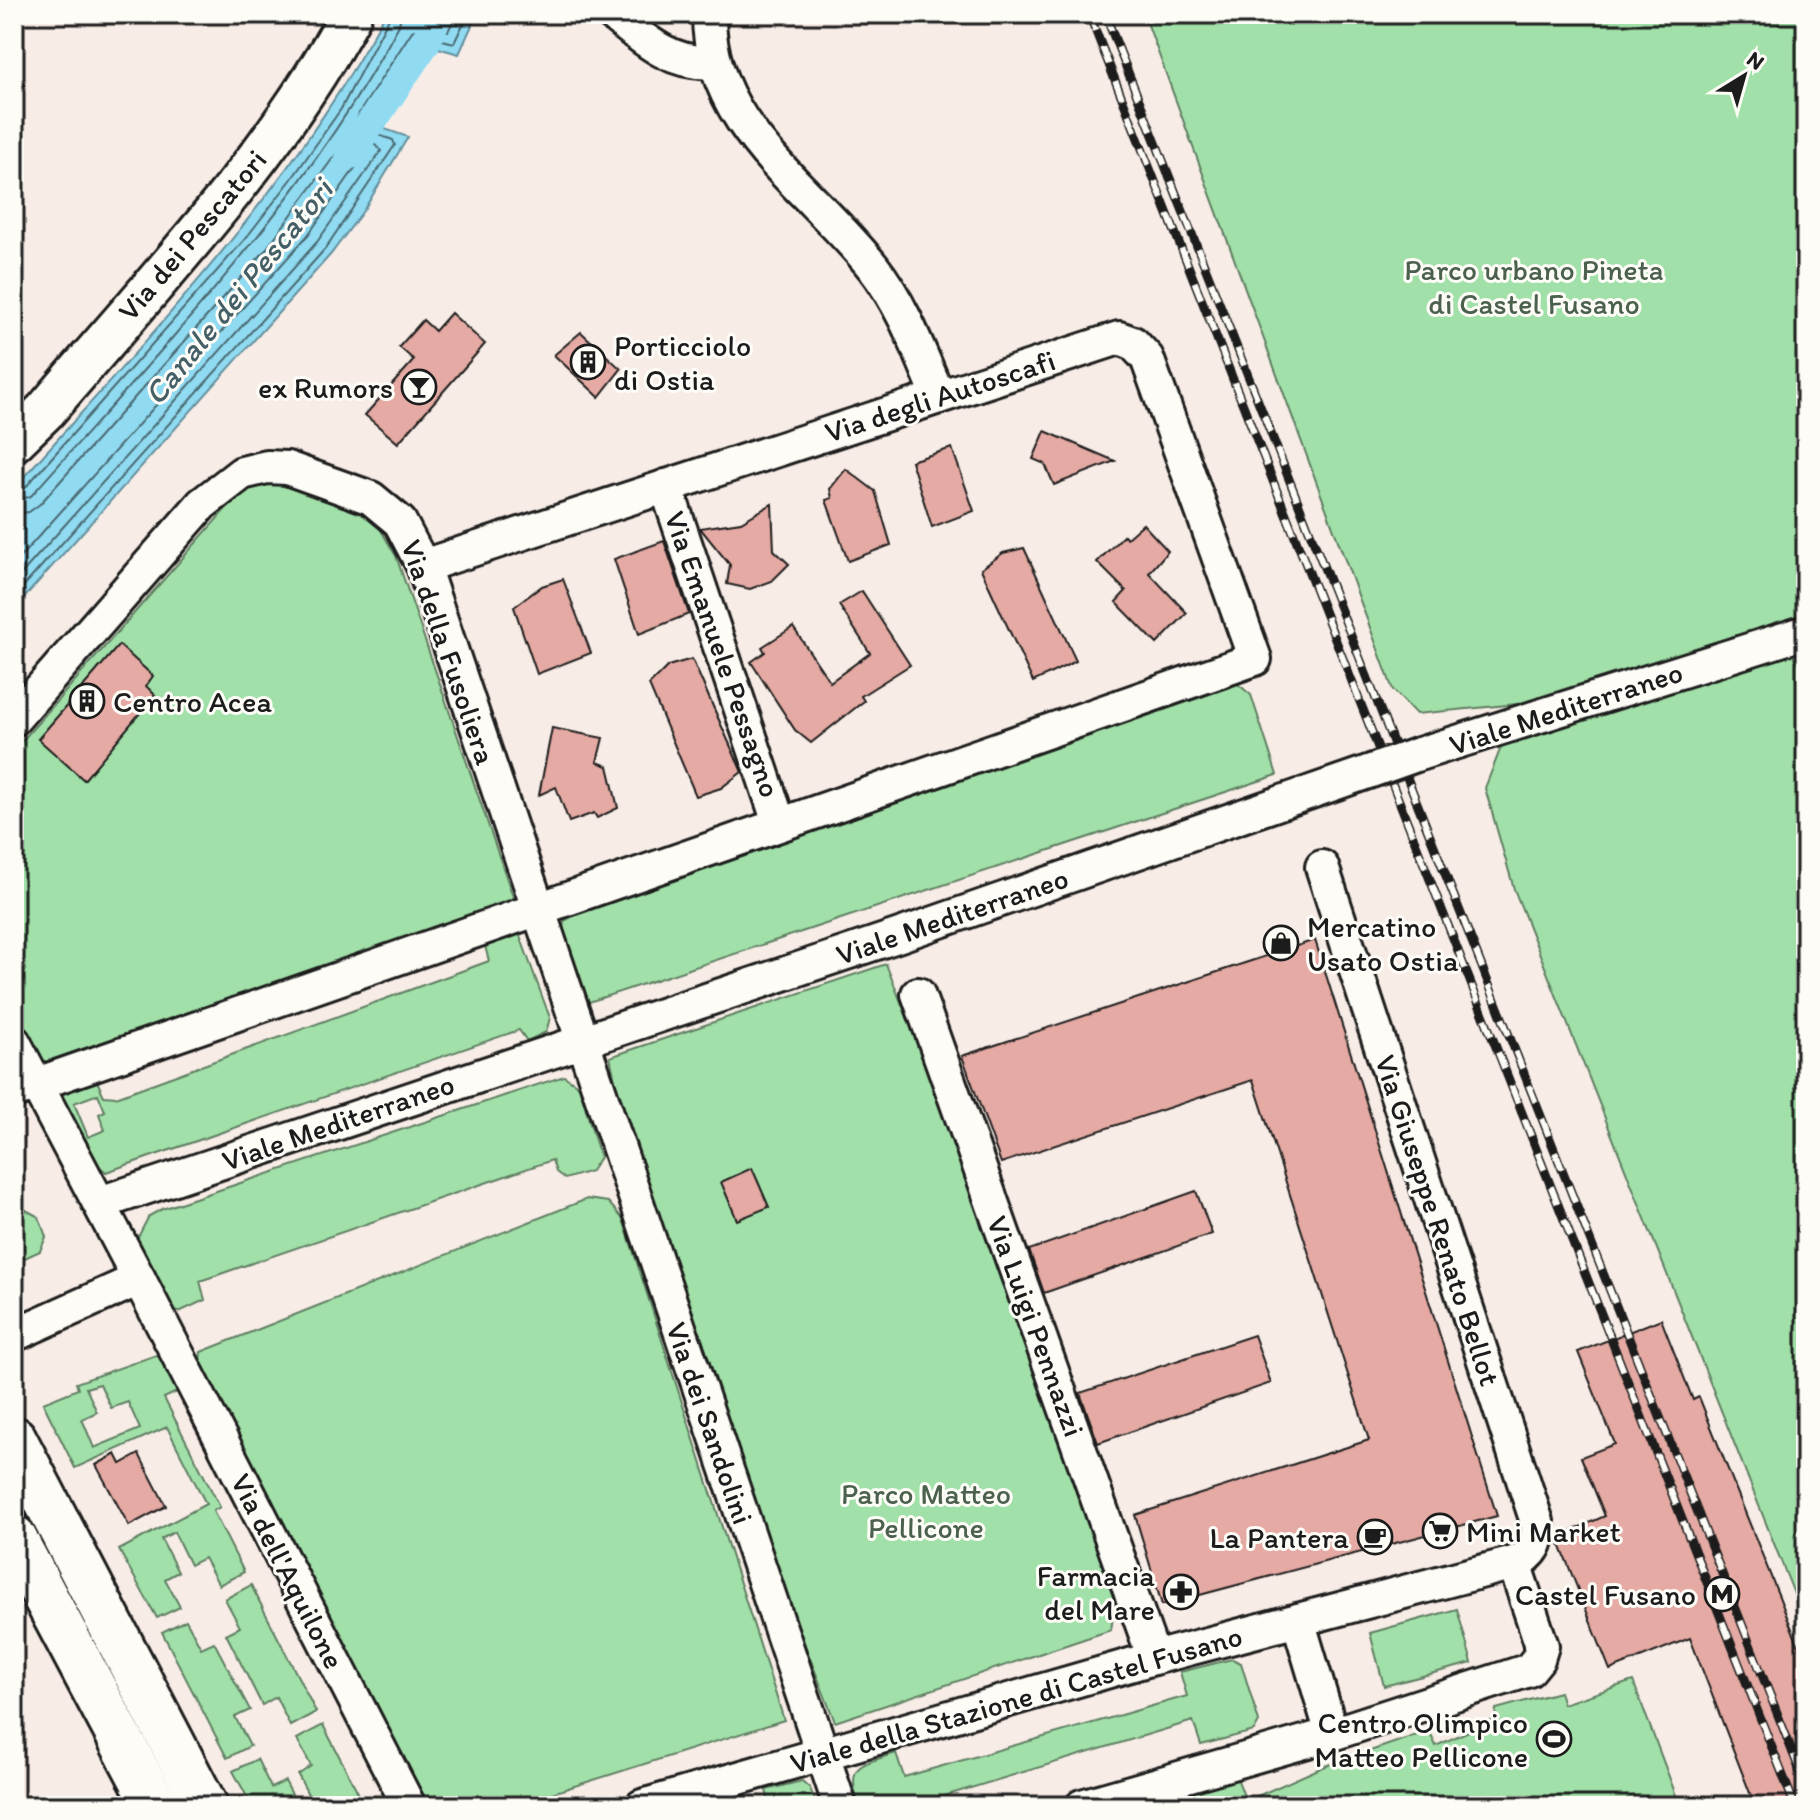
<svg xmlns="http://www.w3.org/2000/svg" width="1820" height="1820" font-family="Itim,sans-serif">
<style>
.green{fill:#a1e1a9;stroke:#5e7e62;stroke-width:2;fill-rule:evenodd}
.water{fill:#90dbf1;stroke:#628f9c;stroke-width:2}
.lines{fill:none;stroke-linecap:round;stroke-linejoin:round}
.shore{stroke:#4a6871;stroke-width:2}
.canal{stroke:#90dbf1;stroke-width:30}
.building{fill:#e4aaa3;stroke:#1c1c1c;stroke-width:2}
.minor-casing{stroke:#1c1c1c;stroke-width:38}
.tertiary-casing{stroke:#1c1c1c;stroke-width:46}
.secondary-casing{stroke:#1c1c1c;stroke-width:50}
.minor{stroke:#fdfcf7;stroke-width:32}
.tertiary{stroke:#fdfcf7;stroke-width:40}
.secondary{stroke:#fdfcf7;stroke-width:44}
.rail-casing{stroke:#1c1c1c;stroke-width:9}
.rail{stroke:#fdfcf7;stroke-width:6;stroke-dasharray:18;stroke-linecap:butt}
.minor-bridge-casing{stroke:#1c1c1c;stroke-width:38;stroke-linecap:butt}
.minor-bridge{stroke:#fdfcf7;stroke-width:32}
.labels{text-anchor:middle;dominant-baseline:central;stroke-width:6;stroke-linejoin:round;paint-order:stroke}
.street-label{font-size:30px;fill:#1c1c1c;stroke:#fdfcf7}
.park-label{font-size:30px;fill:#4b614d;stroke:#fdfcf7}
.poi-label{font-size:30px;fill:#1c1c1c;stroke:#fdfcf7;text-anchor:end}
.water-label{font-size:32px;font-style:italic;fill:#455f67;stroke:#fdfcf7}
</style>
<rect width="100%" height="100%" fill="#f8ece6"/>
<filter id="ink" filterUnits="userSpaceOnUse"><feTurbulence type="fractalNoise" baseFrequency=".0125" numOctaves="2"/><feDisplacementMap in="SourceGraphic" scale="16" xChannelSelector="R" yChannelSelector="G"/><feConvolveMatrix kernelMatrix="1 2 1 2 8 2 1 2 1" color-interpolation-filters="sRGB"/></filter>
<g filter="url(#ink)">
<g class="green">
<polygon points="1144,14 1806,14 1806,1624 1514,889 1485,788 1518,704 1416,714 1393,690"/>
<polygon points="280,484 360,510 378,525 396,556 514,900 39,1064 14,1013 14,750 245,487"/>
<polygon points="1238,684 1251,695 1277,775 589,1002 563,928 564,921 575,915"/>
<path d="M519,933L550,1018L546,1032L527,1041L519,1030L106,1172L91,1159L59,1099L65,1090L96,1079L104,1096L116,1097L489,961L485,946ZM98,1094L105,1111L99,1114L105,1130L88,1137L74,1103Z"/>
<polygon points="886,964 1121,1564 1111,1630 835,1722 654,1258 610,1057"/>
<polygon points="564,1076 579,1086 600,1157 591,1171 565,1179 556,1172 552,1160 200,1281 205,1300 179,1312 172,1311 136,1241 149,1216 162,1209"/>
<polygon points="587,1199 608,1202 623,1219 784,1720 511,1806 426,1806 199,1371 201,1352"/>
<polygon points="24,1209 39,1217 46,1237 40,1251 14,1263 14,1210"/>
<path d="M156,1355L167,1363L183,1389L164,1398L220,1507L213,1511L244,1572L219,1585L204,1558L190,1565L174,1532L161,1539L178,1572L165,1579L180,1607L157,1618L119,1550L206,1504L167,1427L75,1468L43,1403L78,1389L76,1383ZM100,1384L111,1408L128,1402L140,1429L94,1448L82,1419L97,1412L86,1388Z"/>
<polygon points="251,1585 316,1712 290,1726 276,1697 262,1705 226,1634 240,1627 225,1599"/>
<polygon points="1457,1609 1472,1663 1384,1686 1370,1633"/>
<polygon points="186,1620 201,1648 214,1642 250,1710 235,1717 250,1746 227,1758 162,1632"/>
<path d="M1232,1659L1241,1663L1259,1722L1254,1731L1201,1745L1193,1721L911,1806H859C845,1764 860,1765 896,1753L904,1777L1187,1696L1180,1672Z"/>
<polygon points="1633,1681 1680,1806 1145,1806 1237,1778 1246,1801 1323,1767 1429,1731 1436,1746 1495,1719 1496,1709 1559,1692 1563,1704"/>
<polygon points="323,1725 365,1806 314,1806 298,1775 311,1766 297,1739"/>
<polygon points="257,1759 271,1788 285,1781 298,1806 252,1806 233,1771"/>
<polygon points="802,1781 810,1788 817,1806 770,1806 766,1790"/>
</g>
<path class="water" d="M385,14H477L459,54L424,44L373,125L408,137L363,211L331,254L14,609V488C149,336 288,194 385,14Z"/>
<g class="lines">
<g class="shore">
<polyline points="14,492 24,489 246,238 291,180 341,109 391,14"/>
<path d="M14,502L31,496C164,346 304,203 399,25L401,14"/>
<polyline points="14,514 29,512 40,504 264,252 344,143 349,142 362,153 362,158 308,235 14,564"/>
<path d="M14,582L317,242L381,151C371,137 349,138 359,113L412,31L424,26L448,31L457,14"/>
<polyline points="14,597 325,249 395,145 393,140 369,132 368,119 419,39 427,36 454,43 468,14"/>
</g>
<polyline class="canal" points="350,154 425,43 438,14"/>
</g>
<g class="building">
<polygon points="451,313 485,344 398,443 365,415 414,360 399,347 423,320 435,331"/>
<polygon points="581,332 621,369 599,397 554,355"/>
<polygon points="1045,431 1115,461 1054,485 1045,464 1033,459"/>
<polygon points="952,448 974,511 932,527 911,461"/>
<polygon points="846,469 875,491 891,545 848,561 826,500 832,498 830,489"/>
<polygon points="772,504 774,550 789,564 772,581 750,589 727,584 730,565 700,528 741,522"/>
<polygon points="1143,524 1168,551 1149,573 1187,613 1157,644 1116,602 1126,591 1097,562 1124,535 1127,538"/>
<polygon points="664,541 689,614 639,634 614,559"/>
<polygon points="1024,548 1076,661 1033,682 981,569 1003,553"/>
<polygon points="563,579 591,653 537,674 514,607 542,586"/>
<polygon points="862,591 910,665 861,696 864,701 811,743 795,730 751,662 765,652 762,647 793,627 830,682 870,653 839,605"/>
<polygon points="119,645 153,676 146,686 155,695 84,780 38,739"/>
<polygon points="692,659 742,772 721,788 696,796 649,685 668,666"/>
<polygon points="552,728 603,738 597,762 608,766 618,808 597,818 594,813 569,822 556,787 539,795"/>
<polygon points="1315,940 1497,1516 1162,1605 1135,1515 1369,1440 1253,1080 1001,1163 962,1056"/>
<polygon points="752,1168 769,1207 737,1220 721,1182"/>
<polygon points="1196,1191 1212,1234 1044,1293 1029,1250"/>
<polygon points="1661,1319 1693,1400 1699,1397 1806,1664 1806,1806 1755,1806 1690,1638 1610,1670 1557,1537 1605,1516 1581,1457 1615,1444 1578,1352"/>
<polygon points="1254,1335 1271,1383 1098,1443 1080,1393"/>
<polygon points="116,1454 121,1464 139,1454 166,1506 129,1526 96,1465"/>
</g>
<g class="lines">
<g class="minor-casing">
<g id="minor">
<path d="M612,14C643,39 672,66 714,62"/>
<path d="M709,14C708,127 810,187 873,267C903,305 920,353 939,397"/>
<polyline points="666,486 779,823"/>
<polyline points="14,719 202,504 242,473 267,467 287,468 371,498 400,522 423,566 840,1806"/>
<polyline points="1419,754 1806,632"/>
<polyline points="918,994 1154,1658"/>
<polyline points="14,1042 139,1279 409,1806"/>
<polyline points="14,1092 1255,659 1147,358 1133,343 1119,338 423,566"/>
<polyline points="100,1203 897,936 1371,771"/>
<polyline points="14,1335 139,1279"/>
<polyline points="1298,1620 1332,1734"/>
<path d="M642,1806L1154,1658L1514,1563C1533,1556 1541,1542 1537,1522L1322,867"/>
<polyline points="1082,1806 1332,1734 1529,1670 1538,1659 1542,1646 1514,1563"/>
</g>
</g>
<g class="tertiary-casing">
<path id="tertiary" d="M14,441L46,410C153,283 272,161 351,14"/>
</g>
<g class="secondary-casing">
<g id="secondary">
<polyline points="14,1439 205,1806"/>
<polyline points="14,1538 156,1806"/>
</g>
</g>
<use href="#minor" class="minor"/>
<use href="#tertiary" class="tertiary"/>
<use href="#secondary" class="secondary"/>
<g class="rail-casing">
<g id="rail">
<polyline points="1089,14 1795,1806"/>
<polyline points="1105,14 1806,1786"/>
</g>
</g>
<use href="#rail" class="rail"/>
<g class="minor-bridge-casing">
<polyline id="minor-bridge" points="1371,771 1419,754"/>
</g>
<use href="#minor-bridge" class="minor-bridge"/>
</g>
</g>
<defs>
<g id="building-ring" transform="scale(1.8)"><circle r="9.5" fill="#fdfcf7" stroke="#1c1c1c" stroke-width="1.5"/><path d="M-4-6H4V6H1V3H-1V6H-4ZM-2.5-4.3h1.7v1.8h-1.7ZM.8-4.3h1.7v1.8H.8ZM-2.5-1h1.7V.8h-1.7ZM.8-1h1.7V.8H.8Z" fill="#1c1c1c"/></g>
<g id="bar-ring" transform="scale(1.8)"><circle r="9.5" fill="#fdfcf7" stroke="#1c1c1c" stroke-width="1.5"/><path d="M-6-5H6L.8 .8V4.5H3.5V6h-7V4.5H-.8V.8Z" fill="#1c1c1c"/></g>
<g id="shop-ring" transform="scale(1.8)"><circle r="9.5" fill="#fdfcf7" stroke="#1c1c1c" stroke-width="1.5"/><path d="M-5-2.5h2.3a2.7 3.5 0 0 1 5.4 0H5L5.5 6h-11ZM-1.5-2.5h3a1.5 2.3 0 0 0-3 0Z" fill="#1c1c1c"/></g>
<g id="supermarket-ring" transform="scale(1.8)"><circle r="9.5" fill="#fdfcf7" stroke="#1c1c1c" stroke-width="1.5"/><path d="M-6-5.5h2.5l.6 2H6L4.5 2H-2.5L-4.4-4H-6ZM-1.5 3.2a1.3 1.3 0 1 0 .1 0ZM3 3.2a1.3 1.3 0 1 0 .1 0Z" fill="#1c1c1c"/></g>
<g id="cafe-ring" transform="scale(1.8)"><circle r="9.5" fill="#fdfcf7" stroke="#1c1c1c" stroke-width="1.5"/><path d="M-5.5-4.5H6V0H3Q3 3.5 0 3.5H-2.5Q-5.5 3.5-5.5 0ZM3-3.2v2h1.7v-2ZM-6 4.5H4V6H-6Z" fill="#1c1c1c"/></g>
<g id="pharmacy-ring" transform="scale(1.8)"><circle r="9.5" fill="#fdfcf7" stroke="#1c1c1c" stroke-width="1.5"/><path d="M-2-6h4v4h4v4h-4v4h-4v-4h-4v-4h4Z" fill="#1c1c1c"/></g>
<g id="metro-ring" transform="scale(1.8)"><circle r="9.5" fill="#fdfcf7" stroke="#1c1c1c" stroke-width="1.5"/><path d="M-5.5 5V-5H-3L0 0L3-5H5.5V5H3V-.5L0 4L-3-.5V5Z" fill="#1c1c1c"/></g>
<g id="stadium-ring" transform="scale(1.8)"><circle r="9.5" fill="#fdfcf7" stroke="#1c1c1c" stroke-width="1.5"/><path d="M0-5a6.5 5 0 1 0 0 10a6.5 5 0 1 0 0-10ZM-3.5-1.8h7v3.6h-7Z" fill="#1c1c1c"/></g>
</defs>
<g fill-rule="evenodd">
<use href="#building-ring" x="588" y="362"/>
<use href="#bar-ring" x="419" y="387"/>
<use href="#building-ring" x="87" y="701"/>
<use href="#shop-ring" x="1281" y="943"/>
<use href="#supermarket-ring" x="1440" y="1531"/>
<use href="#cafe-ring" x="1375" y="1537"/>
<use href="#pharmacy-ring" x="1181" y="1592"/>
<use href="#metro-ring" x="1722" y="1594"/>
<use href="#stadium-ring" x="1554" y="1739"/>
</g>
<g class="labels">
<g class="street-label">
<text transform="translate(192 235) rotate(-50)">Via dei Pescatori</text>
<text transform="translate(940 396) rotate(-18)">Via degli Autoscafi</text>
<text transform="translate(449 652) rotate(71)">Via della Fusoliera</text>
<text transform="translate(723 654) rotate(71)">Via Emanuele Pessagno</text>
<text transform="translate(1566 708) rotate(-18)">Viale Mediterraneo</text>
<text transform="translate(952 916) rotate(-19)">Viale Mediterraneo</text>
<text transform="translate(338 1122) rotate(-19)">Viale Mediterraneo</text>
<text transform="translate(1438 1220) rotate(72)">Via Giuseppe Renato Bellot</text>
<text transform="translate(1036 1326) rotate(70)">Via Luigi Pennazzi</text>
<text transform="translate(710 1423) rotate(71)">Via dei Sandolini</text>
<text transform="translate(288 1571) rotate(63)">Via dell'Aquilone</text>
<text transform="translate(1016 1699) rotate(-16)">Viale della Stazione di Castel Fusano</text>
</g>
<g class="park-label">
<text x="1534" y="269">Parco urbano Pineta<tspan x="1534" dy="34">di Castel Fusano</tspan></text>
<text x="926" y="1493">Parco Matteo<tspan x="926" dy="34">Pellicone</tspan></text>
</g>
<g class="poi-label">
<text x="614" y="345" text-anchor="start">Porticciolo<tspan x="614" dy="34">di Ostia</tspan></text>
<text x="393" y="387">ex Rumors</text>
<text x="113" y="701" text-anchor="start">Centro Acea</text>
<text x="1307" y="926" text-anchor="start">Mercatino<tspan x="1307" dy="34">Usato Ostia</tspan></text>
<text x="1466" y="1531" text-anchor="start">Mini Market</text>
<text x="1349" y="1537">La Pantera</text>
<text x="1155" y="1575">Farmacia<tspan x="1155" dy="34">del Mare</tspan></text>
<text x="1696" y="1594">Castel Fusano</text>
<text x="1528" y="1722">Centro Olimpico<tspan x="1528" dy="34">Matteo Pellicone</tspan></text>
</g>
<g class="water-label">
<text transform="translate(238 292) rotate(-51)">Canale dei Pescatori</text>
</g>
</g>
<rect width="1820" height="1820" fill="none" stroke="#fdfcf7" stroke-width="48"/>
<rect x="24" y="24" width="1772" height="1772" fill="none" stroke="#1c1c1c" stroke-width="3" filter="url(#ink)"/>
<g transform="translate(1744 76) rotate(37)" stroke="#fdfcf7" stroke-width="6" paint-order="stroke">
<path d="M0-6L14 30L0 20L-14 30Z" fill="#1c1c1c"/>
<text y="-12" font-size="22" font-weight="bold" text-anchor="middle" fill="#1c1c1c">N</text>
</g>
</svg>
